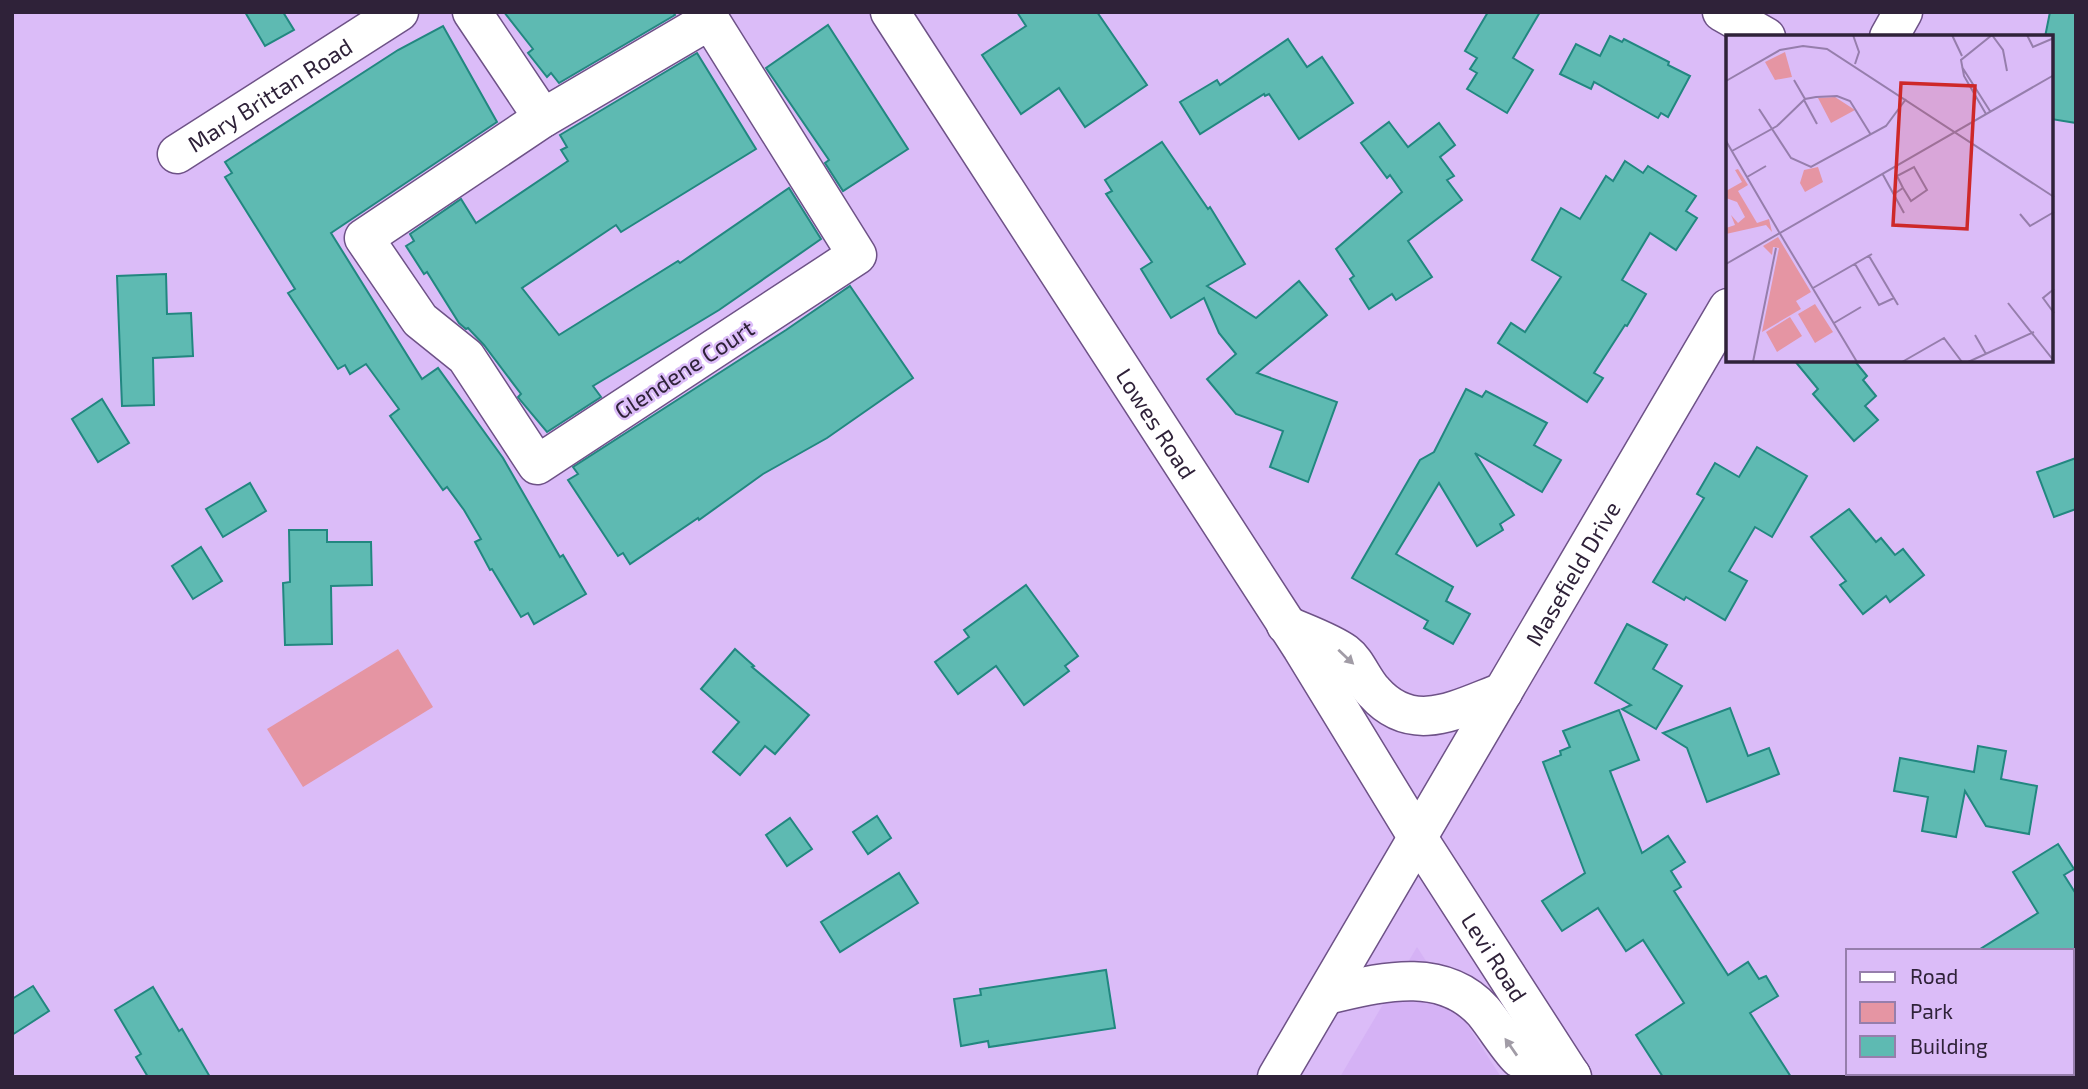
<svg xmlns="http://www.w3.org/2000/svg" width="2088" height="1089" font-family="'Exo 2',sans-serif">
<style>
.built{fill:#d5b2f5}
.green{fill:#e595a3}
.building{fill:#5ebab2;stroke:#228780;stroke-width:2}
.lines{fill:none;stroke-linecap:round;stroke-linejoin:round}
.minor-casing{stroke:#6e5287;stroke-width:41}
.tertiary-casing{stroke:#6e5287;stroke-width:41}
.secondary-casing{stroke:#6e5287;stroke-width:41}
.minor{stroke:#fff;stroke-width:38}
.tertiary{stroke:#fff;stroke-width:38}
.secondary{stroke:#fff;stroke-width:38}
.oneway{fill:#a19ca6}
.labels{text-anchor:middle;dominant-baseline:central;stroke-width:5;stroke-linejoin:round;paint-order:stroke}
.street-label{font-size:23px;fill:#2f2239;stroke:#dbbcf8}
.inset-road{fill:none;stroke:#967eac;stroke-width:2}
.view{fill:#ce2829;fill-opacity:0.15;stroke:#ce2829;stroke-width:3.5}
.inset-edge{fill:none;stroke:#2f2239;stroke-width:3.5}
</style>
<rect width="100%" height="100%" fill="#dbbcf8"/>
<polygon class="built" points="1417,947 1501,1077 1340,1077"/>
<polygon class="green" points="398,649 433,707 303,787 267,729"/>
<g class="building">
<polygon points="245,12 283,12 294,30 265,46"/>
<polygon points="504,12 673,12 675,15 559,83 551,73 547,77 528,53 533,49"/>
<polygon points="1017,12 1097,12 1147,85 1085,127 1059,88 1021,114 982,55 1026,26"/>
<polygon points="1488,12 1540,12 1513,58 1533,70 1507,113 1467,89 1477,73 1470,69 1477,58 1465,51"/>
<polygon points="2050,12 2076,12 2076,123 2051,119 2051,37 2045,37"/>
<polygon points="828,25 908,149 843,191 825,163 829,160 766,68"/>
<polygon points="443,26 497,122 331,233 422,379 438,368 503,458 560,557 563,555 586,594 534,624 528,613 521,617 492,569 490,570 475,542 481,539 464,510 447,487 443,490 390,416 399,409 366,364 350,374 345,365 338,369 288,293 295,289 225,177 232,173 225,162 398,50"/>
<polygon points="1610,36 1622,42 1624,39 1669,62 1668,65 1690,76 1668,117 1661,113 1658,118 1594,82 1591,89 1560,74 1576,44 1600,56"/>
<polygon points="1288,39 1307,67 1322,57 1353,103 1299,139 1269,94 1265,96 1264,94 1200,134 1180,102 1217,80 1220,85"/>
<polygon points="697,53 756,149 621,232 616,225 522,288 559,335 678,261 680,263 789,188 821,239 719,310 593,386 601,397 547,432 521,401 518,397 521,394 484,345 468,328 466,329 459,323 427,272 424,274 406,246 414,241 410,234 461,199 476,223 568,161 561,150 567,147 560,135"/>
<polygon points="1389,122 1408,147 1439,123 1455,145 1440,157 1454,176 1447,180 1462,200 1408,241 1432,277 1396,300 1392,294 1369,309 1350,279 1354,276 1336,249 1402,192 1390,175 1387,178 1361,143"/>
<polygon points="1162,142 1208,209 1210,207 1245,264 1207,286 1256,318 1299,281 1327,315 1257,373 1337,402 1308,482 1270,467 1283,431 1236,414 1207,379 1236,354 1219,333 1204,298 1171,318 1141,269 1152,262 1106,194 1112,191 1105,180"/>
<polygon points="1625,161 1643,173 1648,166 1696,196 1686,211 1697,218 1676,250 1650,233 1622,280 1646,294 1627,326 1625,325 1594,373 1603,378 1587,402 1498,343 1511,323 1525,332 1561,277 1532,260 1561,208 1580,219 1606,176 1613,181"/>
<polygon points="166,274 167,314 191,313 193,356 153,358 154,405 122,406 117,276"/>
<polygon points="850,286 913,378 827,438 763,474 699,520 698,518 630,564 623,553 618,556 568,480 578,474 573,467 786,330"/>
<polygon points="1794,360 1854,360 1867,376 1863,380 1876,396 1865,406 1878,420 1854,441 1813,394 1818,389"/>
<polygon points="1466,389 1482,397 1486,391 1547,423 1534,445 1561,460 1542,492 1475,453 1514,515 1500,524 1503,530 1477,546 1439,483 1396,554 1453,587 1446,601 1470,614 1453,644 1424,628 1428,621 1352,578 1420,460 1434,452"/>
<polygon points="102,399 129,443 98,462 72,419"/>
<polygon points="1757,447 1807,476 1772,537 1755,527 1729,571 1747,581 1725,620 1686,597 1684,600 1653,582 1704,498 1697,494 1715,463 1739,477"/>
<polygon points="2076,458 2076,509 2054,517 2037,472"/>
<polygon points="250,483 266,511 223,537 206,509"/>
<polygon points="1849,509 1876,542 1881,538 1895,555 1903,549 1924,575 1890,602 1886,596 1863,614 1840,585 1846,581 1811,537"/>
<polygon points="289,530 327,530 327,542 371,542 372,585 331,586 332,644 285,645 283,583 290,582"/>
<polygon points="201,547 222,581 193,599 172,566"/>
<polygon points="1026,585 1078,656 1065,666 1069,671 1024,705 996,666 958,694 935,662 969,637 964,630"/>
<polygon points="1627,624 1667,645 1653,669 1682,686 1656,729 1622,709 1631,705 1595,683"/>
<polygon points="735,649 754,666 752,667 809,715 775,754 765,746 740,775 713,752 739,722 701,689"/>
<polygon points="1730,708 1748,756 1769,748 1779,774 1707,802 1687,748 1663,733"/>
<polygon points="1619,710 1639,760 1610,771 1642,853 1668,836 1685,862 1671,871 1681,887 1674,891 1728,975 1748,962 1759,979 1766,976 1778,996 1750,1013 1791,1077 1663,1077 1636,1035 1684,1003 1643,940 1626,951 1598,908 1562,931 1542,901 1585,873 1543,762 1561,755 1560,751 1570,747 1563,731"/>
<polygon points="1978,746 2006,751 2001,779 2037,786 2029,834 1986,826 1965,791 1956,837 1922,831 1928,797 1894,791 1900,758 1974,772"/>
<polygon points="877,816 891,838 868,854 853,832"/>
<polygon points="790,818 812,849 787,866 766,835"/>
<polygon points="2058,844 2074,869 2064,875 2076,894 2076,951 1977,951 2038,913 2013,872"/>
<polygon points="899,873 918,903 840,952 821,922"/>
<polygon points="1106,970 1115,1028 989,1047 988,1041 961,1046 954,999 981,995 980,989"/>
<polygon points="33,986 49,1011 12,1035 12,999"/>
<polygon points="153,987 179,1031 182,1029 210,1077 148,1077 136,1057 141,1054 115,1010"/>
</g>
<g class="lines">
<g class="minor-casing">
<g id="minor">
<polyline points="472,12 543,118"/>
<polyline points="1722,12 1766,37"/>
<polygon points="710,20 857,255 537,465 466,357 420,320 364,238 543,118"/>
<path id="s1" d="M177,154L399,12"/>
</g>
</g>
<g class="tertiary-casing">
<g id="tertiary">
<polyline points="2072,1025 2076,1023"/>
<polyline points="2051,1073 2053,1077"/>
<polyline points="1993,1077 1999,1073"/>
</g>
</g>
<g class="secondary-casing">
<g id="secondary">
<path id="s2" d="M890,12L1302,648L1418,838L1572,1077"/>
<polyline points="1889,37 1903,12"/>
<path d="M1286,625C1304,633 1330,642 1345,653C1357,662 1363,681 1374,692C1413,736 1457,709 1503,692"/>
<path d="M1326,995C1379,983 1441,965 1483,1011C1492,1021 1512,1053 1519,1058C1529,1064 1558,1070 1571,1075"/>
<path id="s3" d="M1277,1077L1728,308"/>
</g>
</g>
<use href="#minor" class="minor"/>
<use href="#tertiary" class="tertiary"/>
<use href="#secondary" class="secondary"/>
</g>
<defs><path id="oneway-solid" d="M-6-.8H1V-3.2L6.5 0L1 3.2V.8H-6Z" transform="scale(1.75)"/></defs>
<g class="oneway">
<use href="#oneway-solid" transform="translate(1346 657) rotate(43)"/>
<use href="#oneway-solid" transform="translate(1511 1047) rotate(-125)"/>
</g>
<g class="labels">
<g class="street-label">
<text stroke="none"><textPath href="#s1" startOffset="110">Mary Brittan Road</textPath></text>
<text transform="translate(684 369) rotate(-33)">Glendene Court</text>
<text stroke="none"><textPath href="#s2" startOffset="490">Lowes Road</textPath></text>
<text stroke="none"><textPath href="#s3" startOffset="584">Masefield Drive</textPath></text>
<text stroke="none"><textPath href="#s2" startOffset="1122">Levi Road</textPath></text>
</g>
</g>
<g transform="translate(1726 35)">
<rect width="327" height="327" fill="#dbbcf8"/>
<path d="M59,17L66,42L49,45L39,27ZM109,62L129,75L105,88L92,63ZM92,132L97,147L79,157L74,148L78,135ZM12,134L22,150L12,156L31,188L43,184L46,197L40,190L0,199V193L9,190L5,180L12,188L19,182L11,167L0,163V156L16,147L9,135ZM52,202L85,257L70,266L75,274L36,297L53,213L47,212L46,220L37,211ZM89,269L107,297L89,308L72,279ZM64,282L76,301L51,317L40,297Z" fill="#e595a3"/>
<path class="inset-road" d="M127,0L133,17L129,29M226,0L236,21M266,0L277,15L281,36M301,0L307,12L328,3M236,32L264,76M68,45L79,64M0,46L54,15L77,11L101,14L328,162M78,65L91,89M33,74L65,123L85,132L160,91L180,64M260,79L238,41L235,25L266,0M0,106L53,197M6,116L51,91L79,64L90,62L111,61L124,66L145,100M156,138L178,178M21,142L40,131M168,159L177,153L171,141L188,132L201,155L185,166L177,153M294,179L304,191L328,177M53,197L131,327M143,221L172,270M0,229L328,40M129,229L153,270L168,263M87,253L146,219M328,254L317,263L328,278M282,268L328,326M108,288L135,272M249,300L260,319M27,327L50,213M176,327L218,303L236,327M242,327L308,297"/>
<path class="view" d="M175,48L249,51L241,194L167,190Z"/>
<rect width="327" height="327" class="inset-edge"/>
</g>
<rect width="2088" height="1089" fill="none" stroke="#2f2239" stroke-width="28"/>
<rect x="1846" y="949" width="228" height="126" fill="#dbbcf8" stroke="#967eac" stroke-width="2"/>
<rect x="1860" y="972" width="35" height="10" fill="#ffffff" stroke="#967eac" stroke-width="2"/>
<text x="1910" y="984" font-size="21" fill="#2f2239">Road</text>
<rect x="1860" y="1002" width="35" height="21" fill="#e595a3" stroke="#967eac" stroke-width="2"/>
<text x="1910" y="1019" font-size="21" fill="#2f2239">Park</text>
<rect x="1860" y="1036" width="35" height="21" fill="#5ebab2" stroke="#967eac" stroke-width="2"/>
<text x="1910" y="1054" font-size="21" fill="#2f2239">Building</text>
</svg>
